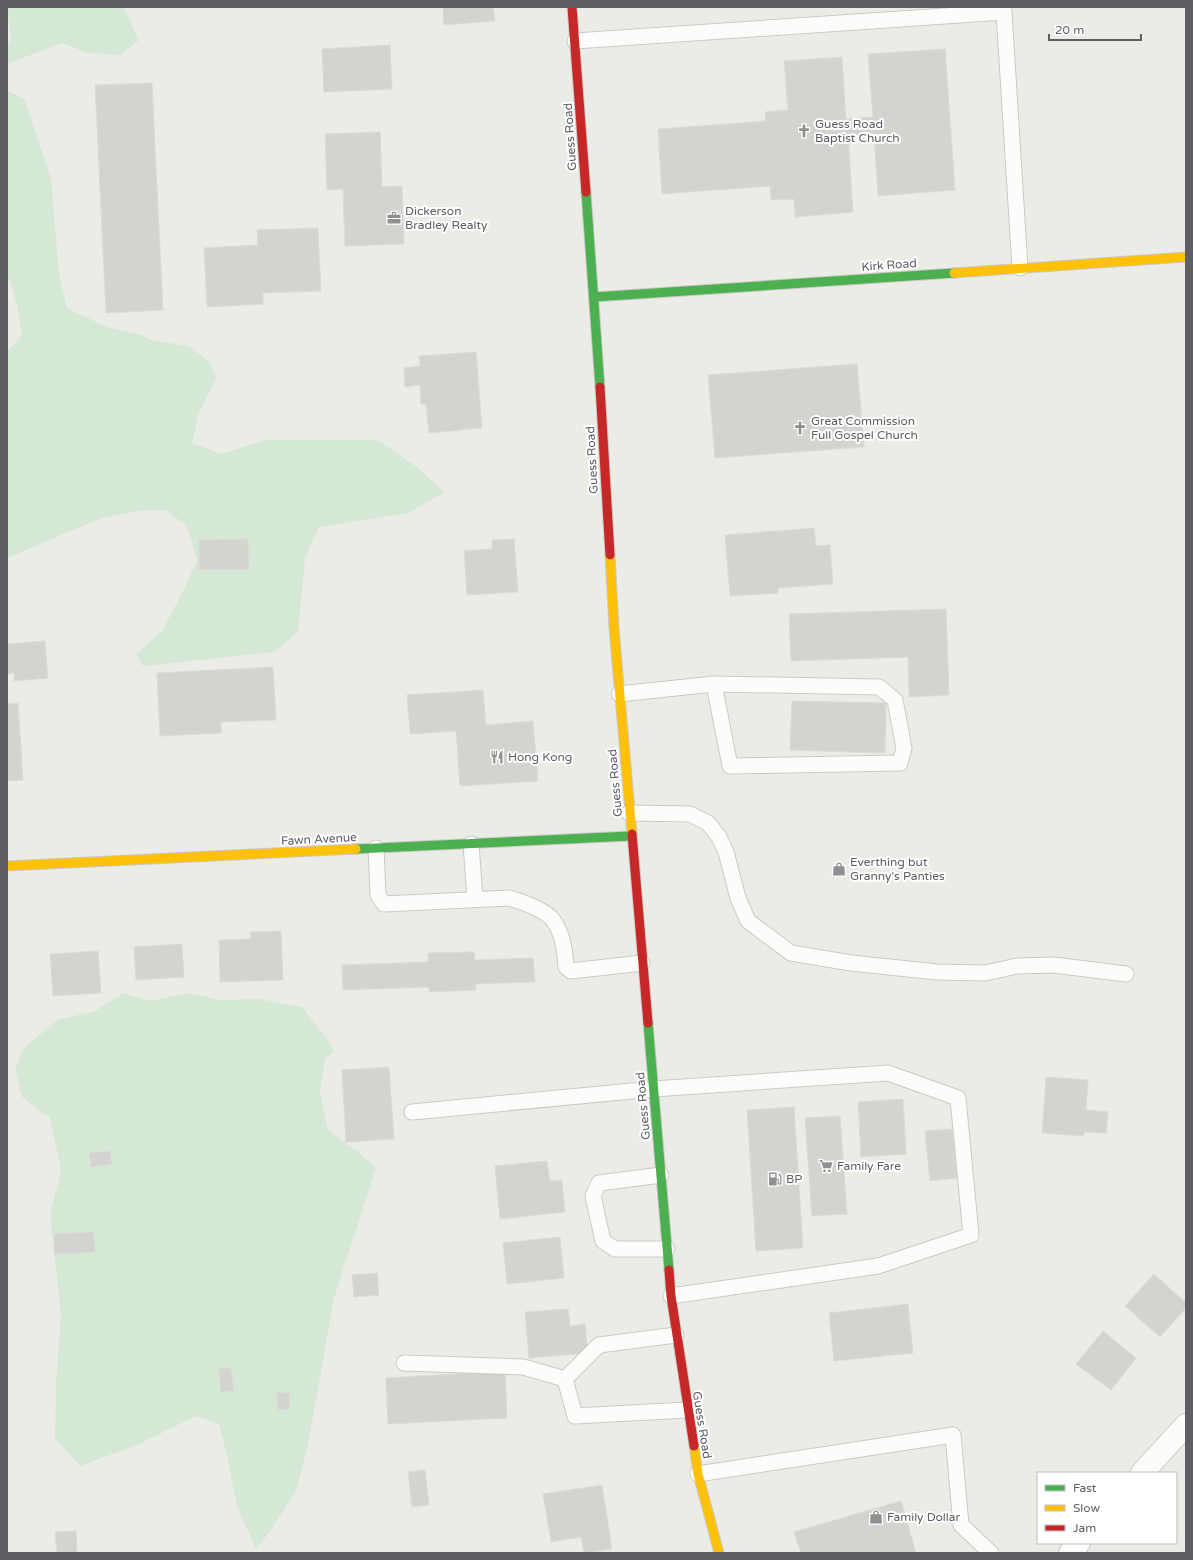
<svg xmlns="http://www.w3.org/2000/svg" width="1193" height="1560" font-family="'Varela Round',sans-serif">
<style>
.green{fill:#d5e8d6}
.building{fill:#d3d3d0;stroke:#dcdbd6}
.lines{fill:none;stroke-linecap:round;stroke-linejoin:round}
.lane-casing{stroke:#c9c9c7;stroke-width:17}
.street-casing{stroke:#c9c9c7;stroke-width:24}
.fast-casing{stroke:#c9c9c8;stroke-width:11}
.slow-casing{stroke:#c9c9c8;stroke-width:11}
.jam-casing{stroke:#c9c9c8;stroke-width:11}
.lane{stroke:#fcfcfb;stroke-width:15}
.street{stroke:#fcfcfb;stroke-width:22}
.fast{stroke:#4caf50;stroke-width:9}
.slow{stroke:#ffc107;stroke-width:9}
.jam{stroke:#c62828;stroke-width:9}
.labels{text-anchor:middle;dominant-baseline:central;stroke-width:4;stroke-linejoin:round;paint-order:stroke}
.poi-label{font-size:12px;fill:#5d5f65;stroke:#fff;text-anchor:start}
.street-label{font-size:12px;fill:#5d5f65;stroke:#fff}
</style>
<rect width="100%" height="100%" fill="#ecece7"/>
<g class="green">
<polygon points="7,7 125,7 125,11 139,40 120,55 88,53 62,43 7,64 7,44 11,42"/>
<polygon points="7,91 24,98 51,178 59,274 67,308 107,327 142,335 150,340 189,346 210,363 216,378 199,413 192,443 221,454 266,440 378,440 418,468 444,492 409,513 319,527 305,558 298,632 274,652 143,666 136,654 162,631 183,591 197,561 187,526 165,510 138,511 102,518 7,558 7,352 22,335 17,304 9,279 7,278"/>
<polygon points="123,993 150,1001 189,993 219,1000 260,999 302,1007 326,1037 334,1051 325,1059 320,1092 328,1130 357,1151 376,1168 334,1298 308,1445 296,1491 271,1530 256,1549 237,1507 228,1459 219,1424 196,1416 137,1445 80,1466 55,1438 56,1384 61,1315 50,1214 61,1170 50,1118 22,1097 15,1071 22,1050 57,1020 95,1011"/>
</g>
<g class="building">
<polygon points="443,7 493,7 495,21 444,25"/>
<polygon points="390,45 392,89 324,92 322,49"/>
<polygon points="945,49 955,190 878,196 874,133 848,135 853,212 795,217 794,199 771,200 770,186 662,194 658,129 766,121 765,112 788,110 784,61 842,57 846,119 873,117 868,54"/>
<polygon points="152,83 163,310 106,313 95,85"/>
<polygon points="380,132 382,187 402,186 404,244 345,246 343,189 327,190 325,134"/>
<polygon points="318,228 321,291 263,293 263,304 207,307 204,248 258,245 257,230"/>
<polygon points="476,352 482,428 429,433 426,404 421,404 420,385 405,387 404,368 420,366 419,356"/>
<polygon points="857,364 864,447 715,458 708,375"/>
<polygon points="814,528 816,546 830,545 833,584 778,588 778,593 730,596 725,535"/>
<polygon points="248,539 249,569 199,570 199,540"/>
<polygon points="514,539 518,592 467,595 464,551 492,549 492,540"/>
<polygon points="946,609 949,695 909,697 908,657 791,661 789,614"/>
<polygon points="45,641 48,678 14,681 14,673 7,674 7,644"/>
<polygon points="273,667 276,720 221,722 221,733 160,736 157,673"/>
<polygon points="483,690 486,725 533,721 538,781 460,786 456,731 410,734 407,695"/>
<polygon points="792,701 886,703 885,753 790,750"/>
<polygon points="18,703 23,780 7,781 7,704"/>
<polygon points="281,931 283,980 220,982 219,940 251,939 250,932"/>
<polygon points="182,944 184,977 136,980 134,947"/>
<polygon points="98,951 101,993 53,996 50,954"/>
<polygon points="474,952 475,960 533,958 535,982 476,984 476,990 429,992 429,987 343,990 342,965 428,962 428,953"/>
<polygon points="389,1067 394,1139 346,1142 342,1070"/>
<polygon points="1046,1077 1088,1080 1086,1110 1108,1112 1106,1133 1084,1132 1084,1136 1042,1133"/>
<polygon points="903,1099 906,1154 861,1157 858,1102"/>
<polygon points="794,1107 803,1248 756,1251 747,1110"/>
<polygon points="840,1116 847,1214 812,1216 805,1118"/>
<polygon points="952,1129 957,1178 930,1181 925,1131"/>
<polygon points="110,1151 112,1164 91,1167 89,1153"/>
<polygon points="547,1161 550,1181 562,1180 565,1212 500,1219 495,1166"/>
<polygon points="93,1232 95,1252 55,1254 54,1234"/>
<polygon points="560,1237 564,1278 507,1284 503,1243"/>
<polygon points="377,1273 379,1295 354,1297 352,1275"/>
<polygon points="1154,1274 1186,1303 1186,1308 1160,1337 1125,1306"/>
<polygon points="908,1304 913,1353 834,1361 829,1313"/>
<polygon points="568,1309 570,1326 585,1324 588,1353 529,1358 525,1312"/>
<polygon points="1103,1331 1136,1358 1111,1390 1076,1364"/>
<polygon points="231,1368 234,1390 221,1392 219,1369"/>
<polygon points="505,1371 507,1418 388,1424 386,1378"/>
<polygon points="277,1393 289,1393 290,1409 278,1410"/>
<polygon points="425,1470 429,1505 412,1507 408,1472"/>
<polygon points="602,1485 612,1549 584,1553 581,1537 551,1542 543,1494"/>
<polygon points="901,1501 916,1553 801,1553 794,1532"/>
<polygon points="76,1531 77,1553 57,1553 55,1532"/>
</g>
<g class="lines">
<g class="lane-casing">
<g id="lane">
<polyline points="1004,12 1020,268"/>
<polyline points="575,41 1004,12 1003,7"/>
<polyline points="619,694 714,684 879,687 895,700 904,748 900,763 730,766 714,684"/>
<polyline points="629,813 690,814 708,823 719,837 726,852 738,898 748,921 791,953 851,963 937,972 985,973 1017,966 1054,965 1126,974"/>
<polyline points="471,844 475,899"/>
<path d="M376,848L378,895L384,904L509,898C520,901 546,910 553,920C563,934 565,951 566,967L571,971L642,963"/>
<polyline points="412,1112 653,1089 888,1073 958,1098 971,1235 878,1266 671,1296"/>
<polyline points="661,1175 599,1183 593,1196 603,1241 615,1249 667,1249"/>
<polyline points="404,1363 523,1367 565,1379 575,1416 687,1410"/>
<polyline points="565,1379 599,1345 676,1335"/>
<polyline points="698,1474 953,1435 961,1525 991,1553"/>
</g>
</g>
<g class="street-casing">
<g id="street">
<polyline points="1142,1473 1186,1425"/>
<polyline points="1070,1553 1079,1543"/>
</g>
</g>
<g class="fast-casing">
<g id="fast">
<polyline points="586,192 600,387"/>
<polyline points="594,297 954,273"/>
<polyline points="356,849 631,836"/>
<polyline points="648,1023 669,1270"/>
</g>
</g>
<g class="slow-casing">
<g id="slow">
<polyline points="954,273 1186,257"/>
<polyline points="610,555 614,628 632,834"/>
<polyline points="7,866 356,849"/>
<polyline points="694,1446 698,1474 719,1553"/>
</g>
</g>
<g class="jam-casing">
<g id="jam">
<polyline points="572,7 586,192"/>
<polyline points="600,387 610,555"/>
<polyline points="632,834 648,1023"/>
<polyline points="669,1270 671,1296 694,1446"/>
</g>
</g>
<use href="#lane" class="lane"/>
<use href="#street" class="street"/>
<use href="#fast" class="fast"/>
<use href="#slow" class="slow"/>
<use href="#jam" class="jam"/>
</g>
<defs>
<g id="church-bare" transform="scale(1.08)"><path d="M-1.2-6h2.4v3.5h3.3v2.4h-3.3V6h-2.4V-.1h-3.3v-2.4h3.3Z" fill="#8f9092" stroke="#fff" stroke-width="2.5" paint-order="stroke"/></g>
<g id="office-bare" transform="scale(1.08)"><path d="M-6-3h4V-5.5h4V-3h4V5H-6ZM-1-4.5V-3h2v-1.5ZM-6 0V1H6V0Z" fill="#8f9092" stroke="#fff" stroke-width="2.5" paint-order="stroke"/></g>
<g id="restaurant-bare" transform="scale(1.08)"><path d="M-5-6h1v4h1v-4h1v4h1v-4h1v5L-1.5 .5V6h-2V.5L-5-1ZM5-6V6H3V1.5H1.5Q1.5-4 5-6Z" fill="#8f9092" stroke="#fff" stroke-width="2.5" paint-order="stroke"/></g>
<g id="shop-bare" transform="scale(1.08)"><path d="M-5-2.5h2.3a2.7 3.5 0 0 1 5.4 0H5L5.5 6h-11ZM-1.5-2.5h3a1.5 2.3 0 0 0-3 0Z" fill="#8f9092" stroke="#fff" stroke-width="2.5" paint-order="stroke"/></g>
<g id="supermarket-bare" transform="scale(1.08)"><path d="M-6-5.5h2.5l.6 2H6L4.5 2H-2.5L-4.4-4H-6ZM-1.5 3.2a1.3 1.3 0 1 0 .1 0ZM3 3.2a1.3 1.3 0 1 0 .1 0Z" fill="#8f9092" stroke="#fff" stroke-width="2.5" paint-order="stroke"/></g>
<g id="fuel-bare" transform="scale(1.08)"><path d="M-5.5-6h7V0h2V4h1.3V-2.5L3-4.5l.8-.8L6-3V5H2.5V1h-1V6h-7ZM-4.2-4.7v3.2H.2V-4.7Z" fill="#8f9092" stroke="#fff" stroke-width="2.5" paint-order="stroke"/></g>
</defs>
<g fill-rule="evenodd">
<use href="#church-bare" x="804" y="131"/>
<use href="#office-bare" x="394" y="218"/>
<use href="#church-bare" x="800" y="428"/>
<use href="#restaurant-bare" x="497" y="757"/>
<use href="#shop-bare" x="839" y="869"/>
<use href="#supermarket-bare" x="826" y="1166"/>
<use href="#fuel-bare" x="775" y="1179"/>
<use href="#shop-bare" x="876" y="1517"/>
</g>
<g class="labels">
<g class="poi-label">
<text x="815" y="124">Guess Road<tspan x="815" dy="14">Baptist Church</tspan></text>
<text x="405" y="211">Dickerson<tspan x="405" dy="14">Bradley Realty</tspan></text>
<text x="811" y="421">Great Commission<tspan x="811" dy="14">Full Gospel Church</tspan></text>
<text x="508" y="757">Hong Kong</text>
<text x="850" y="862">Everthing but<tspan x="850" dy="14">Granny's Panties</tspan></text>
<text x="837" y="1166">Family Fare</text>
<text x="786" y="1179">BP</text>
<text x="887" y="1517">Family Dollar</text>
</g>
<g class="street-label">
<text transform="translate(570 137) rotate(-94)">Guess Road</text>
<text transform="translate(889 265) rotate(-4)">Kirk Road</text>
<text transform="translate(592 460) rotate(-93)">Guess Road</text>
<text transform="translate(615 783) rotate(-95)">Guess Road</text>
<text transform="translate(319 839) rotate(-3)">Fawn Avenue</text>
<text transform="translate(643 1106) rotate(-95)">Guess Road</text>
<text transform="translate(702 1425) rotate(81)">Guess Road</text>
</g>
</g>
<rect width="1193" height="1560" fill="none" stroke="#5d5f65" stroke-width="16"/>
<rect x="1037" y="1472" width="140" height="72" fill="#ffffff" stroke="#bebfc1"/>
<rect x="1045" y="1485" width="20" height="6" fill="#4caf50" stroke="#bebfc1"/>
<text x="1073" y="1492" font-size="12" fill="#5d5f65">Fast</text>
<rect x="1045" y="1505" width="20" height="6" fill="#ffc107" stroke="#bebfc1"/>
<text x="1073" y="1512" font-size="12" fill="#5d5f65">Slow</text>
<rect x="1045" y="1525" width="20" height="6" fill="#c62828" stroke="#bebfc1"/>
<text x="1073" y="1532" font-size="12" fill="#5d5f65">Jam</text>
<path d="M1049 34v6h92v-6" fill="none" stroke="#5d5f65" stroke-width="2"/>
<text x="1055" y="34" font-size="12" fill="#5d5f65" stroke="#ffffff" stroke-width="3" paint-order="stroke">20 m</text>
</svg>
